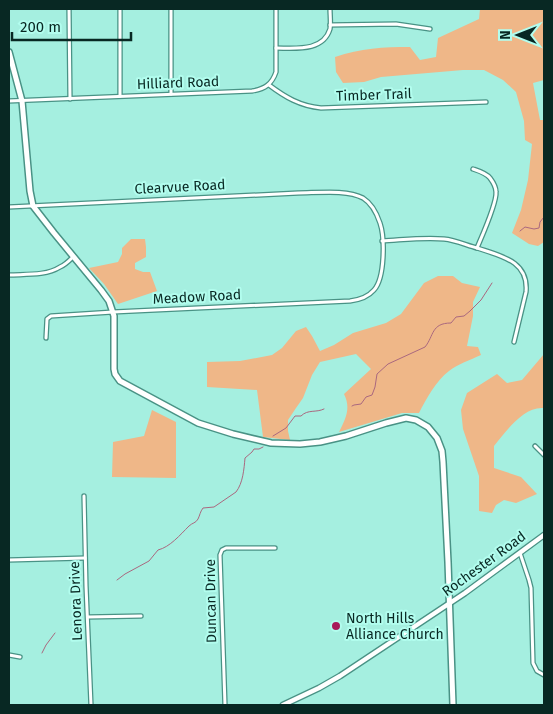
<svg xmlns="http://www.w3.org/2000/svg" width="553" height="714" font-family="'Fira Sans',sans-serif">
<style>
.green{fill:#efb788}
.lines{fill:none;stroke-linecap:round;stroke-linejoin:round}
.stream{stroke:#aa687f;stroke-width:1}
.street-casing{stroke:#499285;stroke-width:5.5}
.secondary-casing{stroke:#499285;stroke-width:7}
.primary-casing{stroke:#499285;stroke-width:8}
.street{stroke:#fff;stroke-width:3}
.secondary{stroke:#fff;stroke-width:4.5}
.primary{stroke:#fff;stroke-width:5}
.poi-dot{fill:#a81b5a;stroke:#b2fdee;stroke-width:2}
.labels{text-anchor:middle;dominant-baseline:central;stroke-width:4;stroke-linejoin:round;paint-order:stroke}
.street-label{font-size:14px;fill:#082823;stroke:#b2fdee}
.poi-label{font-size:14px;fill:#082823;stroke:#b2fdee;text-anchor:start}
</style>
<rect width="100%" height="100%" fill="#a5efe0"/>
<g class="green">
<path d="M480,9H544V80L533,83L540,120H544V242L538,246L529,244L512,233L521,210L528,180L532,144L525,140L524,121L516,92L503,80L484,70H463L381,77L364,82L343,83L336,72L335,57C361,48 383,47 410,47L420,60L436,57L438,38L479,19Z"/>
<polygon points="131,239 145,239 146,247 146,257 135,263 135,269 143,272 150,272 157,291 118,304 104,284 89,268 118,262 122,254 122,248"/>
<path d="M438,276H453L462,283L480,287L473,302V316L467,346L478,347L481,355C470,360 458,364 449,371C436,381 426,399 419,413H402L339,432C346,418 351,408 344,394L371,369L356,354L320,362L312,375L303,398L296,408L288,420V431L290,440L263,437L257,390L207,387V362L240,361L272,355L282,348L296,331L306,327L312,336L320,351L334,345L353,333L386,323L401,314L424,283Z"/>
<path d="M544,354V408C523,406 506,432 494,446V468L521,477L537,494L516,503L504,500L496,505L492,513L479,511V476L463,429L461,410L467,393L497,374L507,383L522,380Z"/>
<polygon points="152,410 176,422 176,478 112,477 113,442 144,436"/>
</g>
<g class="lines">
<g class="stream">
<polyline points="520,231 525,227 534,229 539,228 540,222 544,217"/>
<path d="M352,406L354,405L361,404L366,397L372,395L375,387L377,374L388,364L425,347C434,336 431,323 451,323L456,317L464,316L470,311L481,300L492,283"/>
<path d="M273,436L286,428L295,416H301C308,409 316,413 324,409"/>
<path d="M117,580L125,574L149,561L158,550C170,547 180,535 189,526C192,523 196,523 198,519C200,515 200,512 203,508L214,507L236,492C243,483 244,469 245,458L252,452L254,449H259L263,447"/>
<polyline points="42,653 46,645 55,633"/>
</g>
<g class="street-casing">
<g id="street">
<polyline points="69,9 70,99"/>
<polyline points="171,9 171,94"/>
<polyline points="330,25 396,24 430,29"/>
<path d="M276,48C295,48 323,52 330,29C331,23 330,15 330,9"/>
<path d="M269,85C285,97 300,106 321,108L486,102"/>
<polyline points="120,96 120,9"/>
<path d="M9,101L252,91C265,89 272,84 276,72V9"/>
<path d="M473,169C479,171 486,173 490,178C493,182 496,188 496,192C497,203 482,236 477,248"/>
<path d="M9,207L298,193C316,193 347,189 363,198C371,203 377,214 380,223C385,238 385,278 374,290C368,297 358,300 350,301L113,312L51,316L47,319L46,338"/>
<path d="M382,241C402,240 424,237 444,239C455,240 466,245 477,248C501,256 529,261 526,292L514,342"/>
<path d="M9,275C25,274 46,276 60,267C65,265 69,261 73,257"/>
<polyline points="535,446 544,455"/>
<polyline points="84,496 86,586 91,705"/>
<polyline points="520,553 529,580 531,588 533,663 537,671 544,675"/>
<polyline points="9,560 85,558"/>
<polyline points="88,617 141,616"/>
<polyline points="9,655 20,657"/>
<polyline points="225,705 220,555 222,550 226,548 275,548"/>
</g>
</g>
<g class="secondary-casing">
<polyline id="secondary" points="283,705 319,688 340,676 465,593 544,535"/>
</g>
<g class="primary-casing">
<polyline id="primary" points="9,52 22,101 30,191 33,206 54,233 101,290 109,301 114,316 114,369 115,374 120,381 198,423 233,434 271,443 300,444 320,442 346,436 386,423 406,418 416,420 428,427 437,438 442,451 443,462 448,562 453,705"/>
</g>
<use href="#street" class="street"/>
<use href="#secondary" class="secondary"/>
<use href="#primary" class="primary"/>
</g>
<circle class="poi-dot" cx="336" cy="626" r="5"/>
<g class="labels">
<g class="street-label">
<text transform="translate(178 83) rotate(-2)">Hilliard Road</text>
<text transform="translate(374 95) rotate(-2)">Timber Trail</text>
<text transform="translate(180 187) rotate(-3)">Clearvue Road</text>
<text transform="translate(197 297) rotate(-3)">Meadow Road</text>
<text transform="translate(484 564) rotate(-36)">Rochester Road</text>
<text transform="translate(76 601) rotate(-92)">Lenora Drive</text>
<text transform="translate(211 601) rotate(-91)">Duncan Drive</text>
</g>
<g class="poi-label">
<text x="346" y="618">North Hills<tspan x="346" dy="16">Alliance Church</tspan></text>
</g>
</g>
<rect width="553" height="714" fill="none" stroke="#082823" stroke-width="20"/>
<g transform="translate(518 35) rotate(270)" stroke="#b2fdee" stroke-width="4" paint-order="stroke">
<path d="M0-4L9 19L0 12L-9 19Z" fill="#082823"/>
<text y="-8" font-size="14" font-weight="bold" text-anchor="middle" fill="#082823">N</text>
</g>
<path d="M12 32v8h119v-8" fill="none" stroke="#082823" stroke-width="2.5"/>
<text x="20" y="32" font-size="15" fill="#082823" stroke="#b2fdee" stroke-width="4" paint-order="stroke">200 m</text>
</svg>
